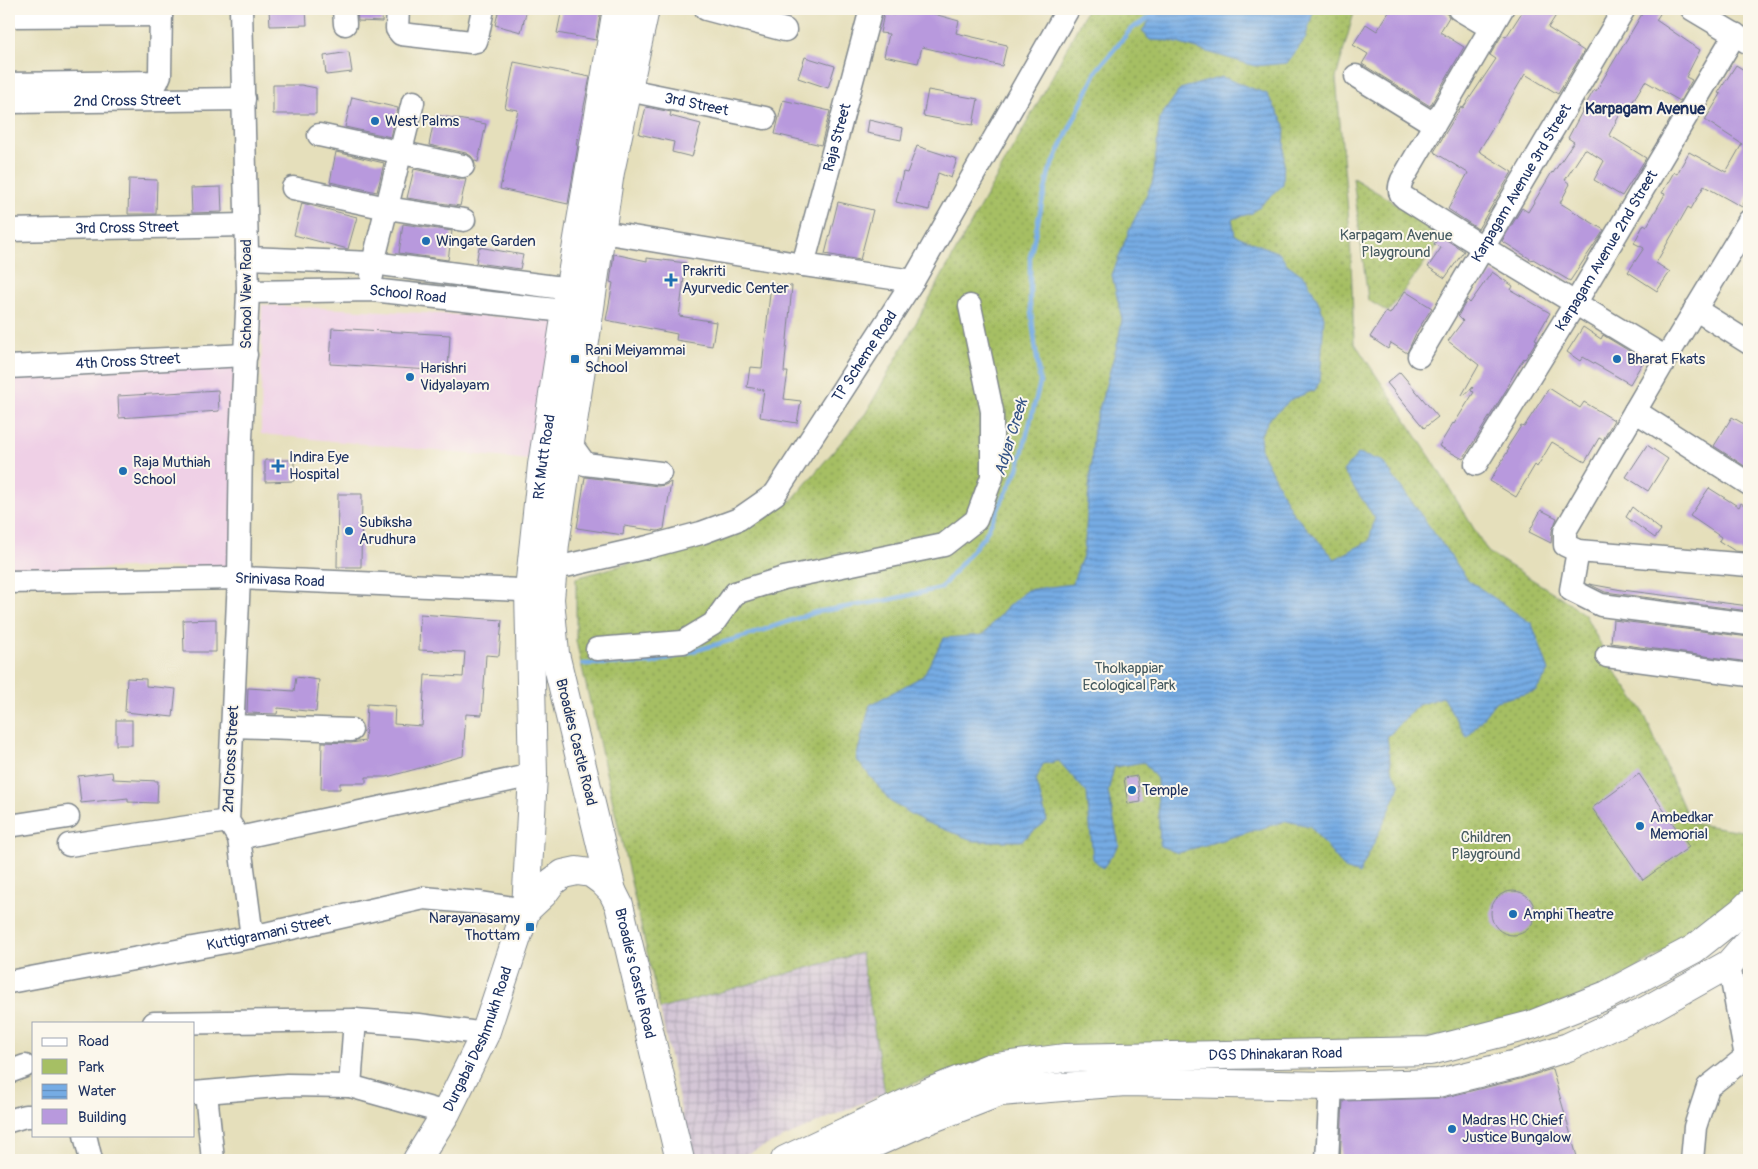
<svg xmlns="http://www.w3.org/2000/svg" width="1758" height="1169" font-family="Pangolin,sans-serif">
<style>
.built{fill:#efd0e6}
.industrial{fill:url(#industrial-grid)}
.green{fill:url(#green-dots);stroke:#607761}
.water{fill:url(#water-rules);stroke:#486ea1}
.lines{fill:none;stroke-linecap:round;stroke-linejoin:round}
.stream{stroke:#76ace4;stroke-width:4.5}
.building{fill:#b899dd}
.minor-casing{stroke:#80878c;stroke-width:25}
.major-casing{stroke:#80878c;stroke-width:30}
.minor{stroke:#fff;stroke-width:22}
.major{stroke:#fff;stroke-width:28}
.poi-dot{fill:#1f6fb2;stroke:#fbf7ec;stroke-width:2}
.labels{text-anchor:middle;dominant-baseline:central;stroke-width:4;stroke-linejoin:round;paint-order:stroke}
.street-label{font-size:15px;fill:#1b2f5e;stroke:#fbf7ec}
.poi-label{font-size:15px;fill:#1b2f5e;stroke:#fbf7ec;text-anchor:start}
.park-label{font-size:15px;fill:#455a60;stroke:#fbf7ec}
.neighbourhood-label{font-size:16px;font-weight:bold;fill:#1b2f5e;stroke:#fbf7ec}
.water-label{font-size:16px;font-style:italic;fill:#365486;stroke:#fbf7ec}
</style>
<defs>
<pattern id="industrial-grid" width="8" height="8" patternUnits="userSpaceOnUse" patternTransform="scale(1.25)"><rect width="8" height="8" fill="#cdbed2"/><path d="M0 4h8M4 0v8" fill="none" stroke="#a69bae"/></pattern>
<pattern id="green-dots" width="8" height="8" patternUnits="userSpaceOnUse" patternTransform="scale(1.25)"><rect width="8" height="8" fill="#a6bf64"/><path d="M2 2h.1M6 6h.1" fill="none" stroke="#869c56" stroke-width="1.8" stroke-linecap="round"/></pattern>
<pattern id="water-rules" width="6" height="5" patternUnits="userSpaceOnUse" patternTransform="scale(1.25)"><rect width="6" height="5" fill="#76ace4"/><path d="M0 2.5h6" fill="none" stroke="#608cbc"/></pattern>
</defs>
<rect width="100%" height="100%" fill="#fbf7ec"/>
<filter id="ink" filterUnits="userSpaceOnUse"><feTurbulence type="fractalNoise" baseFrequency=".02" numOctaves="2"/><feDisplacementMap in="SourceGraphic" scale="10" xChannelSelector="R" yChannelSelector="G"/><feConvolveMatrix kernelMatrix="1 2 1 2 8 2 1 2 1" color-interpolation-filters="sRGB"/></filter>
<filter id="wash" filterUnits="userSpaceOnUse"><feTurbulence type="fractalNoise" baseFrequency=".0096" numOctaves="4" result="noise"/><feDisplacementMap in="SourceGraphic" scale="20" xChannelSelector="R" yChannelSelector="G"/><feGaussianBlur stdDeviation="1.12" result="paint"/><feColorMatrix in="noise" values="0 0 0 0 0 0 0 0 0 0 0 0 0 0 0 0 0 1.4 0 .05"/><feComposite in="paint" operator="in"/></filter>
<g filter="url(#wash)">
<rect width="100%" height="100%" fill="#e5dfbb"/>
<g class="built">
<polygon points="262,305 565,320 551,462 261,434"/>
<polygon points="237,363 238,566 9,570 9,375"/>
</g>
<polygon class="industrial" points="861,953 885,1093 733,1160 699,1160 688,1143 660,1009"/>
<g class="green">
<polygon points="1087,9 1355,9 1336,78 1350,233 1354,342 1431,458 1488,552 1562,598 1585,615 1614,670 1643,711 1690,823 1749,832 1749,888 1741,898 1675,945 1611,984 1521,1019 1422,1040 1011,1051 885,1093 861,953 660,1009 576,641 576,578 702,543 792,500 866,413 1051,79"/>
<polygon points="1353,178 1446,234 1388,312 1368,300"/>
</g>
<g class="water">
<polygon points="1158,9 1314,9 1305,39 1287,63 1255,66 1170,41 1150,40 1142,31"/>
<polygon points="1222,77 1267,94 1285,125 1283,185 1252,213 1232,219 1235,235 1279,253 1287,264 1306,278 1320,305 1324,317 1320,381 1315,390 1292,399 1270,418 1260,435 1261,451 1292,512 1335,559 1369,541 1375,518 1343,471 1358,454 1382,461 1468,580 1532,624 1549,671 1536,691 1496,701 1467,738 1443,697 1418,705 1387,737 1391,768 1400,785 1390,809 1359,874 1345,869 1310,826 1286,821 1178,853 1160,846 1157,779 1144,762 1114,767 1108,792 1119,845 1103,868 1093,859 1087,793 1059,761 1043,764 1036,780 1047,821 1021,841 975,841 925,822 891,802 856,759 870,705 923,676 944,638 983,635 1005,609 1027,590 1072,584 1084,553 1094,427 1118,342 1122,319 1112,275 1129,231 1153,181 1160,118 1180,89"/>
</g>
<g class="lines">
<polyline class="stream" points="583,664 652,663 749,635 816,612 888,600 941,588 985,535 1018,469 1040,383 1030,304 1030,257 1049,172 1097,70 1131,29 1164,9"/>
</g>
<g id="blocks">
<g class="building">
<polygon points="269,9 306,9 307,25 270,26"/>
<polygon points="357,9 383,9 382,22 358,21"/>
<polygon points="499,9 527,9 521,32 495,25"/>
<polygon points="562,9 601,9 596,40 557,33"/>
<polygon points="895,9 928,9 927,12 959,21 956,33 1007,45 1002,66 922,47 918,63 884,56 889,34 880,33 884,13 894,15"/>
<polygon points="1391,9 1439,9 1447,14 1449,17 1440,32 1464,47 1430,106 1362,64 1368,54 1353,45 1366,24 1377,31"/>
<polygon points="1524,9 1560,9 1548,28 1584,51 1558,94 1525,74 1479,151 1512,172 1478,229 1448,209 1468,173 1434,152 1461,107 1463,108 1496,59 1490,55 1502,35 1506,37"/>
<polygon points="1645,9 1663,9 1656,20 1700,50 1686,77 1692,80 1680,101 1645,81 1630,106 1626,103 1609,135 1646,158 1622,196 1594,180 1604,161 1585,149 1565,180 1570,184 1560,203 1604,230 1570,281 1533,259 1532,260 1502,241 1522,208 1528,212 1552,172 1553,173 1574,142 1568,138 1585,106 1594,90 1596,91"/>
<polygon points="349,52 352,72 326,75 324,56"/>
<polygon points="805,57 835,66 828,88 798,78"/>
<polygon points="514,62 590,77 576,145 578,145 568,204 500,189 518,110 505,108"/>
<polygon points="1736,65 1749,73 1749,193 1742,207 1704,186 1691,209 1688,207 1656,263 1670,272 1657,291 1628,272 1644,248 1634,243 1644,224 1647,226 1665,194 1662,193 1674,172 1677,174 1689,152 1726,172 1742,144 1705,120 1721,94 1718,93"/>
<polygon points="273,85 301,85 316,88 316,114 273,114"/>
<polygon points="928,90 978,99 973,125 923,116"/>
<polygon points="352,97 398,108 391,137 345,127"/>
<polygon points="783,100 830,111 821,145 775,134"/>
<polygon points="646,107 671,112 670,116 701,124 692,157 672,152 674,142 639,134"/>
<polygon points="435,115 486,124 478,162 475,161 471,156 466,153 429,145"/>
<polygon points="869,120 903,128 901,140 867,133"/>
<polygon points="917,146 957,159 951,178 938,173 929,210 896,202 903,172 907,173"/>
<polygon points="336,152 384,163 377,192 330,182"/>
<polygon points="414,169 460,179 466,179 460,206 407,198"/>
<polygon points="129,179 157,180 156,214 128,214"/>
<polygon points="221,187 222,212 192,213 191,188"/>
<polygon points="838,202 873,210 860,260 825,254"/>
<polygon points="302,203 357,217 348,249 294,235"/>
<polygon points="403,224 452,231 448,260 399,253"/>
<polygon points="1440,236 1464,251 1445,278 1428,267 1441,248 1434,244"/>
<polygon points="479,247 523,255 520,269 476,263"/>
<polygon points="614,254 647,261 647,258 686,263 679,316 716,322 712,346 676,340 677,334 606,320 613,283 610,282"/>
<polygon points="1492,272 1513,286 1511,290 1550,313 1535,339 1537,340 1525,359 1524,358 1507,386 1508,387 1463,459 1439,446 1453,423 1454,424 1474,392 1471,391 1473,387 1463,396 1462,395 1479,365 1448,341 1463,321 1458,316 1467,300 1470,303"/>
<polygon points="771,284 792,286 784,372 788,372 784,399 801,401 797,423 760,417 764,390 747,387 750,367 762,368"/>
<polygon points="1405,291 1432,308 1417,331 1407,353 1391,343 1388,349 1370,337 1386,312 1390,314"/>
<polygon points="1583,327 1601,339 1603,335 1644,360 1630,384 1583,357 1580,361 1567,352"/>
<polygon points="332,328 450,335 448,371 330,364"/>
<polygon points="1400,372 1438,417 1424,428 1387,383"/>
<polygon points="1549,388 1580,408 1584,402 1614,420 1603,440 1599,438 1585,462 1552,442 1537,467 1535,465 1516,497 1490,481 1509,449 1507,448 1521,426 1524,427"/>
<polygon points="218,390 219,411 119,418 118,396"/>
<polygon points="1732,417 1749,427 1749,469 1714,446"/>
<polygon points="1647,445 1668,459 1648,491 1626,477"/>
<polygon points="265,460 294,460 294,481 265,482"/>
<polygon points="585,477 658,486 665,485 671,482 664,529 658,531 624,526 623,535 577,528"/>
<polygon points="1709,488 1739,507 1741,503 1749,508 1749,545 1745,552 1735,551 1719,541 1721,537 1690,516"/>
<polygon points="338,494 362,494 361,567 337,567"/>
<polygon points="1632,507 1661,530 1655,538 1626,517"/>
<polygon points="1541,510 1557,518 1552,531 1551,543 1529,532"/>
<polygon points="1589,584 1622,590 1749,606 1749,611 1605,592"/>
<polygon points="420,614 502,620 499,656 486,655 482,715 466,714 463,756 387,777 366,777 366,783 340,783 340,789 321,789 322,742 351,743 365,741 367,704 395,706 394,724 422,726 425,675 463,677 465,652 419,650"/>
<polygon points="216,619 216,652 184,652 183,620"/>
<polygon points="1613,620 1749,637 1749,662 1611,643"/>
<polygon points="296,677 319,680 316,712 278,708 277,714 247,713 248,688 294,691"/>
<polygon points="127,678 146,679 146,686 176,689 173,717 125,712"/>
<rect x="116" y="720" width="16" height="25"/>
<polygon points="112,772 113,779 158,781 157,803 128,802 128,798 81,803 78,776"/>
<polygon points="1639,774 1689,847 1643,880 1592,808"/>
<polygon points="1137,776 1141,802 1128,804 1124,778"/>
<circle cx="1513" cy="913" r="22"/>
<polygon points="1552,1069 1578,1160 1340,1160 1343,1101 1442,1098 1520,1079"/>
</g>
</g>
</g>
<g filter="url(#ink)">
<use href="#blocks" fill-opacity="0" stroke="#80878c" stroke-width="1"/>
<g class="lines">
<g class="minor-casing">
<g id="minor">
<polyline points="241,9 248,292 241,439 239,578 228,821 239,838 252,937"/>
<polyline points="344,9 345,24"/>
<polyline points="398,9 397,29 401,34 471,42 476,41 477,38 483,9"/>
<polyline points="706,9 785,30"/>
<polyline points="1459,9 1491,28"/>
<path d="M1502,9L1402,180C1399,187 1398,193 1405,198L1484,248L1666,358"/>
<polyline points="1692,9 1749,43"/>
<polyline points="9,16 161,15"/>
<polyline points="1356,76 1434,124"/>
<polyline points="9,84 157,82 160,75 161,9"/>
<path id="s1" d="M628,90L765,118"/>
<path id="s2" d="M9,102L244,99"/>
<polyline points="319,135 463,166"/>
<polyline points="293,188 387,208 464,220"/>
<polyline points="1749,221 1666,358 1565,531 1565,545 1578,551 1749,565"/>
<path id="s3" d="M9,230L245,225"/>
<polyline points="602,232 803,265 913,281"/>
<polyline points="247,258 373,263 570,289"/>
<path id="s4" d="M803,265L871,9"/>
<polyline points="372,276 373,263 413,102"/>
<path id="s5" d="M248,292L372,290L583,313"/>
<polyline points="1695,309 1749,343"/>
<path id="s6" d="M1419,356L1624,9"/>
<path id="s7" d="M9,367L246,355"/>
<polyline points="1635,411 1749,484"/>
<polyline points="570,443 585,464 660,473"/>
<path id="s8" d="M1476,464L1576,302L1735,34"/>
<polyline points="1578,551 1571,590 1601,605 1749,624"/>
<path id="s9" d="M552,569L648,547L701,533L739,519L775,494L913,281L1068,9"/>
<path id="s10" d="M9,582L239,578L545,591"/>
<polyline points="597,649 683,642 713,624 735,593 784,578 944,545 976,520 992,477 992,411 970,306"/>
<polyline points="1607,656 1749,675"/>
<polyline points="232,726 351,730"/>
<polyline points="9,826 68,817"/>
<polyline points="239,838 533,775"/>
<polyline points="69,845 228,821"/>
<path id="s11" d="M9,982L252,937L424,898L481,903L526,910"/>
<polyline points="154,1023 355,1020 419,1025 485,1034"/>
<polyline points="9,1072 25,1066"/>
<polyline points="350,1086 355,1020"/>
<polyline points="194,1093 287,1085 350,1086 446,1113"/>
<polyline points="206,1093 213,1160"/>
<polyline points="9,1121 25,1116 34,1116"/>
<polyline points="85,1135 91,1160"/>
<polyline points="1327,1160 1331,1086"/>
<polyline points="1692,1160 1695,1127 1708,1087 1746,1057 1729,964"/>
</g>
</g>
<g class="major-casing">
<g id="major">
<polyline points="612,891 555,654 550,599 555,544 610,172 645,9"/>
<path id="s12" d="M526,910L543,894L552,882L563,874L577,871L591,873L602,881L612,891L619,905L680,1160"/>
<path id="s13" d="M417,1160L446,1113L485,1034L526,910L533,775L529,590L542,465L571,280L617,9"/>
<path id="s14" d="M785,1160L930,1092L989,1068L1065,1058L1430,1051L1531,1025L1607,995L1694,949L1742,911L1749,904"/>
<polyline points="837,1160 920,1123 1000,1092 1125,1082 1331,1086 1438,1083 1516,1064 1568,1047 1647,1010 1729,964 1749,941"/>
</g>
</g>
<use href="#minor" class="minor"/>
<use href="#major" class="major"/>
</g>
</g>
<g class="poi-dot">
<circle cx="375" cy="121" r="5"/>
<circle cx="426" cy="241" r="5"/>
<path d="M668.5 272.5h5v5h5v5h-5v5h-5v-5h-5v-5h5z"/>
<rect x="570" y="354" width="10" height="10" rx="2.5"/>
<circle cx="1617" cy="359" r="5"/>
<circle cx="410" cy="377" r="5"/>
<path d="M275.5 458.5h5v5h5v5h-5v5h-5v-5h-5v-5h5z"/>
<circle cx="123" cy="471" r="5"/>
<circle cx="349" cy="531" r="5"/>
<circle cx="1132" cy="790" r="5"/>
<circle cx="1640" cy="826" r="5"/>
<circle cx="1513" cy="914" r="5"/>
<rect x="525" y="922" width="10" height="10" rx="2.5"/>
<circle cx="1452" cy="1129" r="5"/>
</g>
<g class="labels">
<g class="street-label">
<text stroke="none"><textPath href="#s2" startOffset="118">2nd Cross Street</textPath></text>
<text stroke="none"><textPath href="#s1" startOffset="70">3rd Street</textPath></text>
<text stroke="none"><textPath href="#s4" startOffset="132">Raja Street</textPath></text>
<text stroke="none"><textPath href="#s6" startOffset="201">Karpagam Avenue 3rd Street</textPath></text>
<text stroke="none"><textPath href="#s3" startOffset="118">3rd Cross Street</textPath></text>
<text stroke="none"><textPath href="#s8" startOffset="250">Karpagam Avenue 2nd Street</textPath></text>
<text transform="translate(246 294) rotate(-90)">School View Road</text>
<text stroke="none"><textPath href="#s5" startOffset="160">School Road</textPath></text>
<text stroke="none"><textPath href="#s9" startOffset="402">TP Scheme Road</textPath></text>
<text stroke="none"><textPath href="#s7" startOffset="119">4th Cross Street</textPath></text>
<text stroke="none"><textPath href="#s13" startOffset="728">RK Mutt Road</textPath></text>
<text stroke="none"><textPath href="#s10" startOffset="271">Srinivasa Road</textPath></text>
<text transform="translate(576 742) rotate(76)">Broadies Castle Road</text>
<text transform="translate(231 759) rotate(-87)">2nd Cross Street</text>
<text stroke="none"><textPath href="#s11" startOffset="264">Kuttigramani Street</textPath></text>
<text stroke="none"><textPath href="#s12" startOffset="194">Broadie's Castle Road</textPath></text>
<text stroke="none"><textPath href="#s13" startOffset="136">Durgabai Deshmukh Road</textPath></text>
<text stroke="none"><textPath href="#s14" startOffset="511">DGS Dhinakaran Road</textPath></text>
</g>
<g class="poi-label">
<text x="385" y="121">West Palms</text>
<text x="436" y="241">Wingate Garden</text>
<text x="682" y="271">Prakriti<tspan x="682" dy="17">Ayurvedic Center</tspan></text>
<text x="585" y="350">Rani Meiyammai<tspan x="585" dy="17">School</tspan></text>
<text x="1627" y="359">Bharat Fkats</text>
<text x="420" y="368">Harishri<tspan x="420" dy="17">Vidyalayam</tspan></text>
<text x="289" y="457">Indira Eye<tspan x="289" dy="17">Hospital</tspan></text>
<text x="133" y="462">Raja Muthiah<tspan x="133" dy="17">School</tspan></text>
<text x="359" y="522">Subiksha<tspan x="359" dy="17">Arudhura</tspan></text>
<text x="1142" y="790">Temple</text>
<text x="1650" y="817">Ambedkar<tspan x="1650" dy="17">Memorial</tspan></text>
<text x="1523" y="914">Amphi Theatre</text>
<text x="520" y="918" text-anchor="end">Narayanasamy<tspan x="520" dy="17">Thottam</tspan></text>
<text x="1462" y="1120">Madras HC Chief<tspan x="1462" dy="17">Justice Bungalow</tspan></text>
</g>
<g class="park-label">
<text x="1396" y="235">Karpagam Avenue<tspan x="1396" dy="17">Playground</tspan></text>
<text x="1129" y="668">Tholkappiar<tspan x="1129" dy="17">Ecological Park</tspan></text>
<text x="1486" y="837">Children<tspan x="1486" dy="17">Playground</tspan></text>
</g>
<g class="neighbourhood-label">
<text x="1645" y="109">Karpagam Avenue</text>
</g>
<g class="water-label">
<text transform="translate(1011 437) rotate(-73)">Adyar Creek</text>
</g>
</g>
<rect width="1758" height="1169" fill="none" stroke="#fbf7ec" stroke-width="30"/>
<rect x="32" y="1022" width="162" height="115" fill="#fbf7ec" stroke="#a1a7b3"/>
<rect x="42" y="1038" width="25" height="8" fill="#ffffff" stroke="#a1a7b3"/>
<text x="78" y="1046" font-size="15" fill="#1b2f5e">Road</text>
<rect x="42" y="1059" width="25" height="15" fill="#a6bf64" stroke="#a1a7b3"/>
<text x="78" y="1072" font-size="15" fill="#1b2f5e">Park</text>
<rect x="42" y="1084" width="25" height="15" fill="url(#water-rules)" stroke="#a1a7b3"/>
<text x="78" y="1096" font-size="15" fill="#1b2f5e">Water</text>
<rect x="42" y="1109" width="25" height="15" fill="#b899dd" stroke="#a1a7b3"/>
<text x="78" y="1122" font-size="15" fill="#1b2f5e">Building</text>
</svg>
